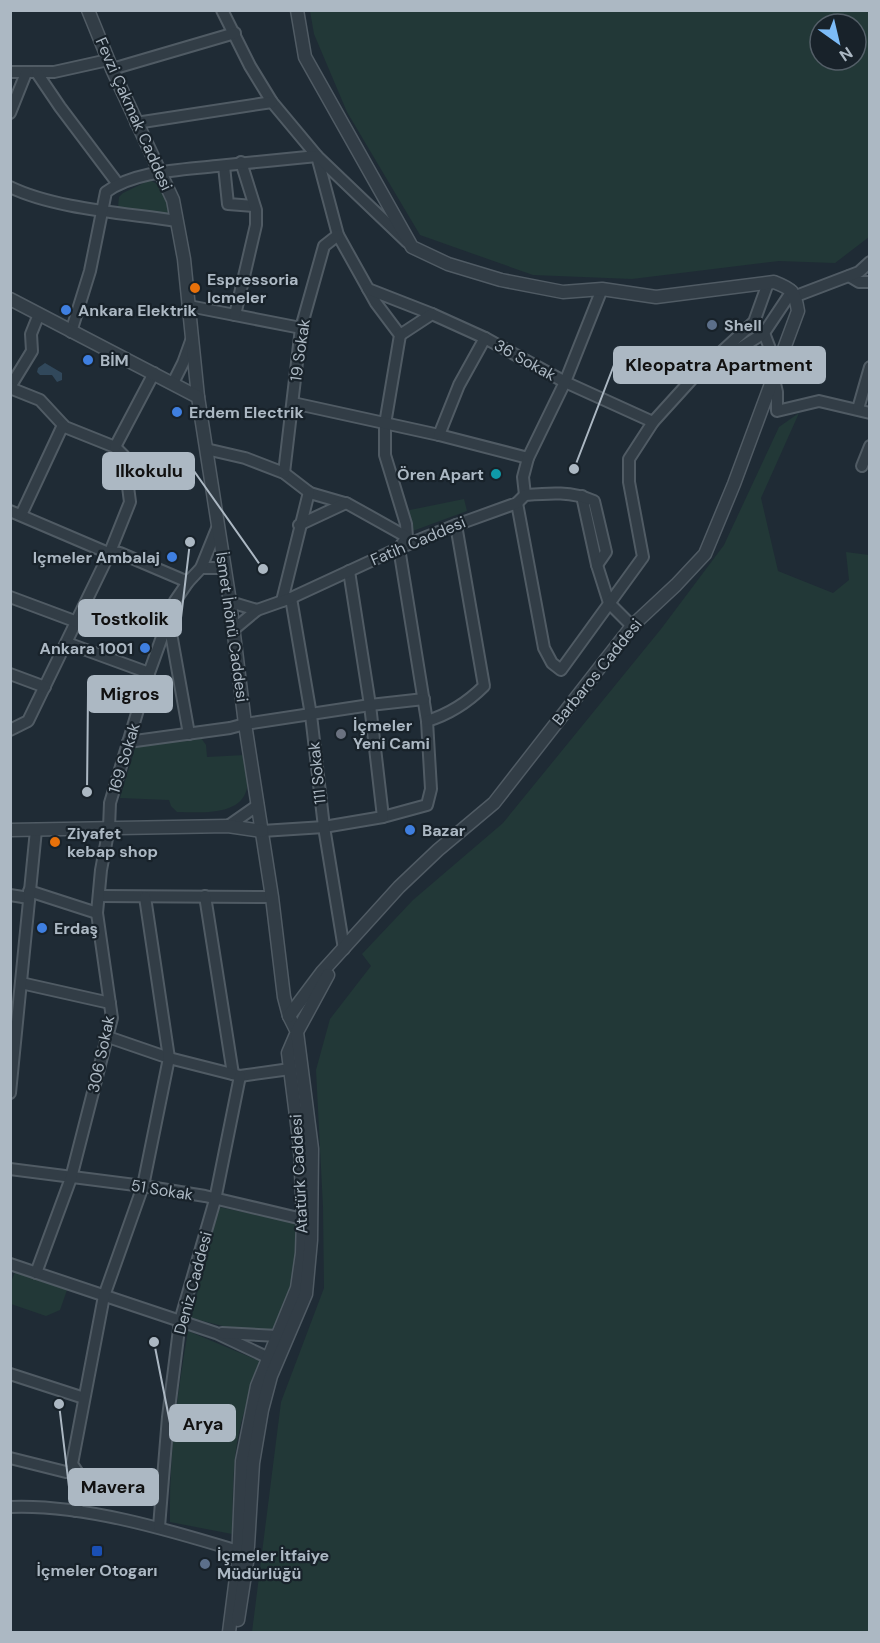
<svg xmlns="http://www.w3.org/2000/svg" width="880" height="1643" font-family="'DM Sans',sans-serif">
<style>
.green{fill:#223837;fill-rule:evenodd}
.water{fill:#31485b}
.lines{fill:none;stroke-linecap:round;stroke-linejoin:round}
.minor-casing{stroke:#505b64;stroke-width:14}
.tertiary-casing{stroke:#505b64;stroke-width:15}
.minor{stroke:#323d46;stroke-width:10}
.tertiary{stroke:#323d46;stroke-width:12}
.food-dot{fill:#e8710a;stroke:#18222a;stroke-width:2}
.shop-dot{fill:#3f7fe0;stroke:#18222a;stroke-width:2}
.service-dot{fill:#5c6f8a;stroke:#18222a;stroke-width:2}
.culture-dot{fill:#0f9aa8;stroke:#18222a;stroke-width:2}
.worship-dot{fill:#6b7280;stroke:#18222a;stroke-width:2}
.transit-dot{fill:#1a4fb4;stroke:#18222a;stroke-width:2}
.labels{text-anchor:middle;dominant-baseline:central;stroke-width:4.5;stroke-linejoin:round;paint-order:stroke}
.street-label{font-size:16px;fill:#acb8c3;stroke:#18222a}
.poi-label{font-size:16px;font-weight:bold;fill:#acb8c3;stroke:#18222a;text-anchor:start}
.leader{fill:none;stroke:#acb8c3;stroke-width:2}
.callout-dot{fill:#acb8c3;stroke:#18222a;stroke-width:2}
.callout{fill:#acb8c3;stroke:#acb8c3;stroke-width:2}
.callout-label{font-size:18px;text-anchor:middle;font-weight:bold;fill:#111}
</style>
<rect width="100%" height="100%" fill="#1f2b35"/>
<g class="green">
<path d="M310,11H869V237L835,263L779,261L632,279L533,275L420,235L347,112L314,34ZM820,24H856V60H820Z"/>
<polygon points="150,180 162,187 170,215 118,207 119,197 123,193"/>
<polygon points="799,413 761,498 778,571 833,593 849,580 846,552 869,555 869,1632 252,1632 281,1402 324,1288 323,1207 316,1070 330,1019 371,966 362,954 413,900 503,823 661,629 724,545 779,427"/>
<polygon points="464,499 467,511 410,532 405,511"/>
<path d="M195,737L201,738L206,745L207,757L245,755C246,765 249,778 247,788C241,817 199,812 177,812L171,806L169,800L120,798L136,745Z"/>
<polygon points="219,1207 299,1224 294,1284 274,1331 231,1328 191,1318"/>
<polygon points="15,1272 67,1290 60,1310 46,1316 11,1304 11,1282"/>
<path d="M188,1331L262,1362C253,1385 244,1408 239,1432C232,1465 233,1501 232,1534L170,1522C169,1456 177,1395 188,1331Z"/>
</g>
<polygon class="water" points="45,363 62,373 62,380 57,382 52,375 40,375 37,372 38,368"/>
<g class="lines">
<g class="minor-casing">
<g id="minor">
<polyline points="222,10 250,66 272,102 317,156 338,235 376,303 400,335 385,424 385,455 406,524 407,537 399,548 427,721 431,789 427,805 383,817 324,827 262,831"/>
<polyline points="112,69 235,33"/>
<polyline points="10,72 54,72 108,60"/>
<polyline points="37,73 60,107 118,184"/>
<polyline points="10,113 26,73"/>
<polyline points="136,123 272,102"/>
<polyline points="224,166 228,204 254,206"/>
<path d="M10,187C55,209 126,213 177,221"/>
<polyline points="849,276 859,282 870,282"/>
<polyline points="368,289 432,314"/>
<polyline points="796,296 859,272 870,262"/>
<polyline points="189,306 301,328"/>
<polyline points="235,315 256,225 256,210 241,162"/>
<polyline points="760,329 764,333 777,367"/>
<path d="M71,332L90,271L106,192C134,171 182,170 217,166C250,163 284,159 317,156L407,242"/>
<polyline points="400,335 432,314 485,338 565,382 653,422"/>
<polyline points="715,364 764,333 792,291"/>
<polyline points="773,375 777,392 777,411 819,401 870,413"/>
<polyline points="173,383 183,363 192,338"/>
<polyline points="10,387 32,351 31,334 39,314"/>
<polyline points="10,388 40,400 65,427 115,447 124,456 130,502 110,552 28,721 10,730"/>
<polyline points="293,403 439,435 528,458"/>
<polyline points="858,409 870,367"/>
<polyline points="439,435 459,385 485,338"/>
<polyline points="115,447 154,373"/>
<polyline points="206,449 245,458 284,473 310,493 348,504 407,537"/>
<polyline points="862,466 870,446"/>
<polyline points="284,473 301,328 324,246 338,235"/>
<polyline points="525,495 523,477 528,458 565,382 602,289"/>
<polyline points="582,496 597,565 609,603 632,626"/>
<polyline points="517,503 544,648 552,663 561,670 643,557 629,482 629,459 653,422 692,379 754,322 768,283"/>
<polyline points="10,511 106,552 120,553 188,582"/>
<polyline points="21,515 63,425"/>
<polyline points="299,525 346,503"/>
<polyline points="201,568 225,568"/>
<polyline points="349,571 370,705 383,817"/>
<polyline points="10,597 77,622"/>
<polyline points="291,598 311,715 324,827 344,949"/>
<polyline points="282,601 309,492"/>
<polyline points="230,602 257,610"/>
<polyline points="169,622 189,734"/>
<path d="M233,630L257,610L291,598L399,548L456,525L517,503L525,495C549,493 572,491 594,501L606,552L597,565"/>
<polyline points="67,643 149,673"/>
<polyline points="10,674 45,687"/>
<path d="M427,721C450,714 467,703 484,686L456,525"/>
<polyline points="128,742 230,728 245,724 370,705 424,699"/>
<polyline points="228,826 258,805"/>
<polyline points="29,891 97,913"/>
<polyline points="10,895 29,898"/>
<polyline points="99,896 272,897"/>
<polyline points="205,896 233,1074"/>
<polyline points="21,983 110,1003"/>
<polyline points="108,1037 169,1058 240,1076 290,1069"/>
<polyline points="10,1093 36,830"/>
<polyline points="10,1169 143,1186 205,1196 311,1221"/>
<polyline points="10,1264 216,1333 269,1358 275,1359"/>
<polyline points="36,1273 71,1178 112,1018 97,913 101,870 109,828 110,803 149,673 175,601 188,582 201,568 218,526"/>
<polyline points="222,1333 278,1336 282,1342"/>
<polyline points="10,1374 84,1398"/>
<polyline points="10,1458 66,1472 76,1471"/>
<path d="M10,1507C83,1504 169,1530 238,1551"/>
<polyline points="76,1511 84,1482 72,1464 104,1296 143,1186 169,1058 145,897"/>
<polyline points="159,1527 168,1417 180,1321 215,1200 240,1076"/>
</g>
</g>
<g class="tertiary-casing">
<g id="tertiary">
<polyline points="88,10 112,69 173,200 184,259 198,397"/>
<polyline points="10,299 198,397 230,602 245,724 272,897 284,997 289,1016 297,1032 288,1053 300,1147 303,1220 302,1253 297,1288 257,1386 242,1461 238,1562 229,1632"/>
<polyline points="10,830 228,826 262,831"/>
<path d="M289,1016L322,972L399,887L438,850L494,803L632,626L676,585L705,554L734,484L798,311C795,291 792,289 774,282L656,297L602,289L563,292L501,280L448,264L412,247L305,57L297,10"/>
<polyline points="238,1620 247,1562 253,1463 262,1410 271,1376 306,1294 311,1240 312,1149 297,1032 328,975"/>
</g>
</g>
<use href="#minor" class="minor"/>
<use href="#tertiary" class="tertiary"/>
</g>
<g class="food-dot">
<circle cx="195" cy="288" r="6"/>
<circle cx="55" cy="842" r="6"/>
</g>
<g class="shop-dot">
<circle cx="66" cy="310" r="6"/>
<circle cx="88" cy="360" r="6"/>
<circle cx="177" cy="412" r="6"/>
<circle cx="172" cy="557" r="6"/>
<circle cx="145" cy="648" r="6"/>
<circle cx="410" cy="830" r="6"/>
<circle cx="42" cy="928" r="6"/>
</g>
<g class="service-dot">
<circle cx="712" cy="325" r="6"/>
<circle cx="205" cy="1564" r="6"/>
</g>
<circle class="culture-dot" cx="496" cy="474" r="6"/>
<circle class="worship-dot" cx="341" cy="734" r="6"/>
<rect class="transit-dot" x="91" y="1545" width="12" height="12" rx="3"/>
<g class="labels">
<g class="street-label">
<text transform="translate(134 114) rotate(66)">Fevzi Çakmak Caddesi</text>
<text transform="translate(300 350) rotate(-82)">19 Sokak</text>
<text transform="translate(525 360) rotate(29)">36 Sokak</text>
<text transform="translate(418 541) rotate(-23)">Fatih Caddesi</text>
<text transform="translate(232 627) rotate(82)">İsmet İnönü Caddesi</text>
<text transform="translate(597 672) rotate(-51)">Barbaros Caddesi</text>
<text transform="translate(124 758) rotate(-73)">169 Sokak</text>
<text transform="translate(317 773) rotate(-96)">111 Sokak</text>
<text transform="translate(101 1054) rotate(-78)">306 Sokak</text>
<text transform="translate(299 1174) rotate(-93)">Atatürk Caddesi</text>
<text transform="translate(162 1190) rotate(9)">51 Sokak</text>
<text transform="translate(193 1283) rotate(-75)">Deniz Caddesi</text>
</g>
<g class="poi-label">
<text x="207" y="279">Espressoria<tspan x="207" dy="18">Icmeler</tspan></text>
<text x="78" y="310">Ankara Elektrik</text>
<text x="724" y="325">Shell</text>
<text x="100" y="360">BİM</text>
<text x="189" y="412">Erdem Electrik</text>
<text x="484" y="474" text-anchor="end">Ören Apart</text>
<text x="160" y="557" text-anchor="end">Içmeler Ambalaj</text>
<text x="133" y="648" text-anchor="end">Ankara 1001</text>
<text x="353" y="725">İçmeler<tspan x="353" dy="18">Yeni Cami</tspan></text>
<text x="422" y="830">Bazar</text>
<text x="67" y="833">Ziyafet<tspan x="67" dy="18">kebap shop</tspan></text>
<text x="54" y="928">Erdaş</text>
<text x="217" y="1555">İçmeler İtfaiye<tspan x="217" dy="18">Müdürlüğü</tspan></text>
<text x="97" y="1570" text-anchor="middle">İçmeler Otogarı</text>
</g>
</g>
<path class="leader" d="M574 469L614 365M263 569L194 471M190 542L181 618M87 792L88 694M154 1342L170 1423M59 1404L69 1487"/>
<g class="callout-dot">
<circle cx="574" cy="469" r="6"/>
<circle cx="263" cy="569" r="6"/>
<circle cx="190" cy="542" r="6"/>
<circle cx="87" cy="792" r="6"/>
<circle cx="154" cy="1342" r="6"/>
<circle cx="59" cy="1404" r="6"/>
</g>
<g class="callout">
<rect x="614" y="347" width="211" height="36" rx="6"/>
<rect x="103" y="453" width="91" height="36" rx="6"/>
<rect x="79" y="600" width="102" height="36" rx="6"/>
<rect x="88" y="676" width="84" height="36" rx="6"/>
<rect x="170" y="1405" width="65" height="36" rx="6"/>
<rect x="69" y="1469" width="89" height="36" rx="6"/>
</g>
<g class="callout-label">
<text x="719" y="371">Kleopatra Apartment</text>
<text x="149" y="477">Ilkokulu</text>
<text x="130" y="625">Tostkolik</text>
<text x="130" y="700">Migros</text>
<text x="203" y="1430">Arya</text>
<text x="113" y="1493">Mavera</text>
</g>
<rect width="880" height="1643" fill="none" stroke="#acb8c3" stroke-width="24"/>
<g transform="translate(838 42) rotate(146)"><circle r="28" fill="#18222a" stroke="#535e67" stroke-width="1.5"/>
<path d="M0-4.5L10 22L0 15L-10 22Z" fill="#7dbcf7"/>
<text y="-9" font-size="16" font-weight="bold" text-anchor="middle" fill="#acb8c3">N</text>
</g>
</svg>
